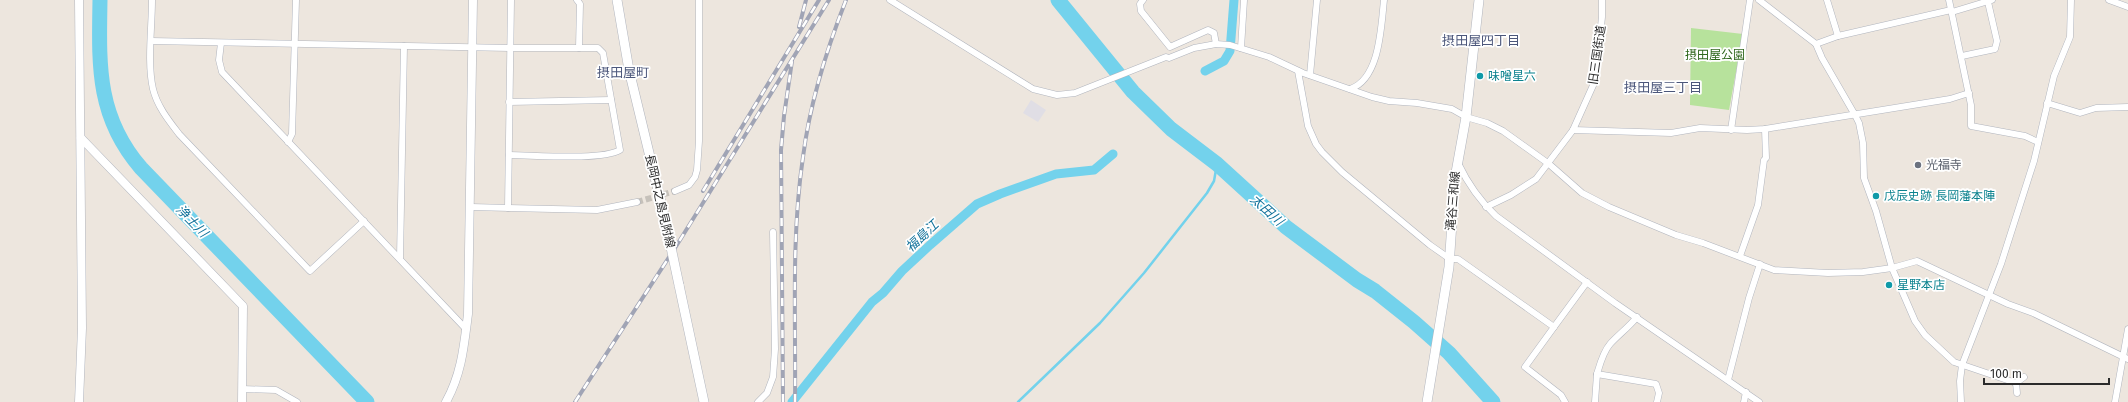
<svg xmlns="http://www.w3.org/2000/svg" width="2128" height="402" font-family="'Fira Sans','Noto Sans JP',sans-serif">
<style>
.industrial{fill:#e0dee5}
.green{fill:#b7e29c}
.lines{fill:none;stroke-linecap:round;stroke-linejoin:round}
.stream{stroke:#73d2ec;stroke-width:2.5}
.canal{stroke:#73d2ec;stroke-width:9}
.river{stroke:#73d2ec;stroke-width:15}
.minor-tunnel{stroke:#c6c1ba;stroke-width:6;stroke-dasharray:6 3;stroke-linecap:butt}
.minor-casing{stroke:#b1b5be;stroke-width:7}
.tertiary-casing{stroke:#b1b5be;stroke-width:9}
.secondary-casing{stroke:#b1b5be;stroke-width:10}
.minor{stroke:#fff;stroke-width:6}
.tertiary{stroke:#fff;stroke-width:8}
.secondary{stroke:#fff;stroke-width:9}
.rail-casing{stroke:#a0a4b5;stroke-width:4}
.rail{stroke:#fff;stroke-width:2.5;stroke-dasharray:8;stroke-linecap:butt}
.secondary-bridge-casing{stroke:#b1b5be;stroke-width:10;stroke-linecap:butt}
.secondary-bridge{stroke:#fff;stroke-width:9}
.culture-dot{fill:#0f9aa8;stroke:#fff;stroke-width:1.5}
.worship-dot{fill:#6b7280;stroke:#fff;stroke-width:1.5}
.labels{text-anchor:middle;dominant-baseline:central;stroke-width:3.5;stroke-linejoin:round;paint-order:stroke}
.street-label{font-size:12px;fill:#2b2b2b;stroke:#fff}
.park-label{font-size:12px;fill:#2f671c;stroke:#fff}
.culture-label{font-size:12px;fill:#0d838f;stroke:#fff;text-anchor:start}
.worship-label{font-size:12px;fill:#5b616d;stroke:#fff;text-anchor:start}
.neighbourhood-label{font-size:13px;fill:#4c577b;stroke:#fff}
.water-label{font-size:13px;font-style:italic;fill:#10719a;stroke:#fff}
</style>
<rect width="100%" height="100%" fill="#ede6de"/>
<polygon class="industrial" points="1031,100 1046,110 1038,122 1023,113"/>
<polygon class="green" points="1691,28 1743,34 1729,110 1690,105"/>
<g class="lines">
<polyline class="stream" points="1018,402 1100,323 1144,273 1207,193 1214,181 1217,164"/>
<g class="canal">
<polyline points="1205,71 1224,61 1230,51 1234,0"/>
<polyline points="792,402 872,302 883,293 902,271 930,245 977,204 1000,194 1056,174 1094,170 1113,154"/>
</g>
<g class="river">
<path d="M100,0C99,64 96,116 141,168L367,402"/>
<polyline points="1058,0 1133,92 1171,129 1217,164 1286,227 1357,280 1375,291 1414,322 1449,353 1493,402"/>
</g>
<polyline class="minor-tunnel" points="637,202 675,191"/>
<g class="minor-casing">
<g id="minor">
<path d="M152,0C152,27 147,63 153,89C157,106 169,121 179,134L310,271L364,221"/>
<polyline points="890,0 1033,89 1057,95 1075,93 1166,57 1169,58 1194,48 1216,44 1230,45 1269,57 1303,73 1372,97 1389,101 1417,103 1452,109 1466,117 1487,123 1503,131 1549,164 1582,193 1609,207 1676,235 1703,243 1774,270 1828,273 1863,272 1892,268 1917,261 2008,304 2033,313 2128,359"/>
<polyline points="1143,0 1140,4 1141,11 1170,47 1208,30 1214,33 1216,44"/>
<polyline points="1759,0 1816,44 1822,58 1855,115 1859,123 1863,143 1864,178 1876,211 1892,268 1915,321 1925,335 1954,362 2016,383"/>
<polyline points="1827,0 1838,36"/>
<polyline points="1949,0 1971,105 1971,126 2025,136 2038,142"/>
<polyline points="2109,0 2128,7"/>
<polyline points="1952,12 1992,0"/>
<polyline points="151,41 510,48 579,48"/>
<polyline points="221,43 219,60 222,72 466,329"/>
<polyline points="1816,44 1838,36 1951,10"/>
<polyline points="1241,48 1244,0"/>
<polyline points="1962,56 1995,49 1997,41 1988,2"/>
<polyline points="1298,71 1308,126 1316,144 1322,152 1342,172 1430,245 1450,259 1458,259 1554,327 1587,282"/>
<polyline points="1310,75 1317,0"/>
<path d="M1350,89C1380,79 1381,27 1384,0"/>
<polyline points="509,102 611,100"/>
<polyline points="2047,103 2080,113 2096,108 2128,107"/>
<polyline points="1573,130 1671,133 1700,128 1747,130 1765,129 1950,99 1969,93"/>
<polyline points="1731,130 1750,0"/>
<polyline points="288,142 292,134 296,0"/>
<path d="M509,155C534,155 601,161 620,150L603,53L598,48H579L580,4L577,0"/>
<path d="M1458,163C1467,182 1480,201 1496,216L1615,303L1759,402"/>
<polyline points="675,191 689,185 695,177 697,170 699,141 699,0"/>
<polyline points="471,207 597,210 637,202"/>
<polyline points="1486,207 1511,195 1536,179 1573,130 1595,81 1602,17 1602,0"/>
<polyline points="508,208 511,0"/>
<polyline points="1740,256 1758,205 1764,160 1766,158 1765,129"/>
<polyline points="400,258 404,46"/>
<path d="M1637,317C1628,328 1618,335 1610,344C1603,352 1600,364 1597,374L1656,384L1659,393L1657,402"/>
<polyline points="1554,327 1525,367 1561,395 1565,402"/>
<polyline points="1728,380 1749,298 1760,264"/>
<polyline points="242,389 276,390 297,402"/>
<polyline points="2017,393 2016,383 2024,377"/>
<polyline points="758,402 767,393 773,377 775,349 773,232"/>
<polyline points="1595,402 1597,374"/>
<polyline points="1744,402 1746,392"/>
<polyline points="1961,402 1960,381 1962,365 2001,264 2034,161 2054,76 2070,37 2071,0"/>
<polyline points="2115,402 2128,329"/>
</g>
</g>
<g class="tertiary-casing">
<g id="tertiary">
<polyline points="81,138 243,306 242,402"/>
<polyline points="79,402 82,328 79,0"/>
<path d="M446,402C462,373 464,345 468,314L473,0"/>
</g>
</g>
<g class="secondary-casing">
<g id="secondary">
<polyline points="617,0 629,70 665,219"/>
<polyline points="679,285 704,402"/>
<polyline points="1427,402 1449,267 1455,178 1466,117 1479,0"/>
</g>
</g>
<use href="#minor" class="minor"/>
<use href="#tertiary" class="tertiary"/>
<use href="#secondary" class="secondary"/>
<g class="rail-casing">
<g id="rail">
<polyline points="799,27 806,0"/>
<polyline points="703,191 819,0"/>
<polyline points="575,402 675,248 829,0"/>
<polyline points="783,402 781,150 784,116 792,61"/>
<path d="M795,402C796,320 791,238 803,157C810,102 826,51 846,0"/>
</g>
</g>
<use href="#rail" class="rail"/>
<g class="secondary-bridge-casing">
<polyline id="secondary-bridge" points="665,219 679,285"/>
</g>
<use href="#secondary-bridge" class="secondary-bridge"/>
</g>
<g class="culture-dot">
<circle cx="1480" cy="76" r="4"/>
<circle cx="1876" cy="196" r="4"/>
<circle cx="1889" cy="285" r="4"/>
</g>
<circle class="worship-dot" cx="1918" cy="165" r="4"/>
<g class="labels">
<g class="street-label">
<text transform="translate(1597 55) rotate(-82)">旧三国街道</text>
<text transform="translate(660 201) rotate(77)">長岡中之島見附線</text>
<text transform="translate(1453 201) rotate(-85)">滝谷三和線</text>
</g>
<g class="park-label">
<text x="1715" y="55">摂田屋公園</text>
</g>
<g class="culture-label">
<text x="1488" y="76">味噌星六</text>
<text x="1884" y="196">戊辰史跡 長岡藩本陣</text>
<text x="1897" y="285">星野本店</text>
</g>
<g class="worship-label">
<text x="1926" y="165">光福寺</text>
</g>
<g class="neighbourhood-label">
<text x="1481" y="40">摂田屋四丁目</text>
<text x="623" y="72">摂田屋町</text>
<text x="1663" y="87">摂田屋三丁目</text>
</g>
<g class="water-label">
<text transform="translate(1267 210) rotate(42)">太田川</text>
<text transform="translate(192 221) rotate(46)">浄土川</text>
<text transform="translate(922 236) rotate(-43)">福島江</text>
</g>
</g>
<path d="M1984 378v6h125v-6" fill="none" stroke="#2b2b2b" stroke-width="2"/>
<text x="1990" y="378" font-size="12" fill="#2b2b2b" stroke="#ffffff" stroke-width="3" paint-order="stroke">100 m</text>
</svg>
